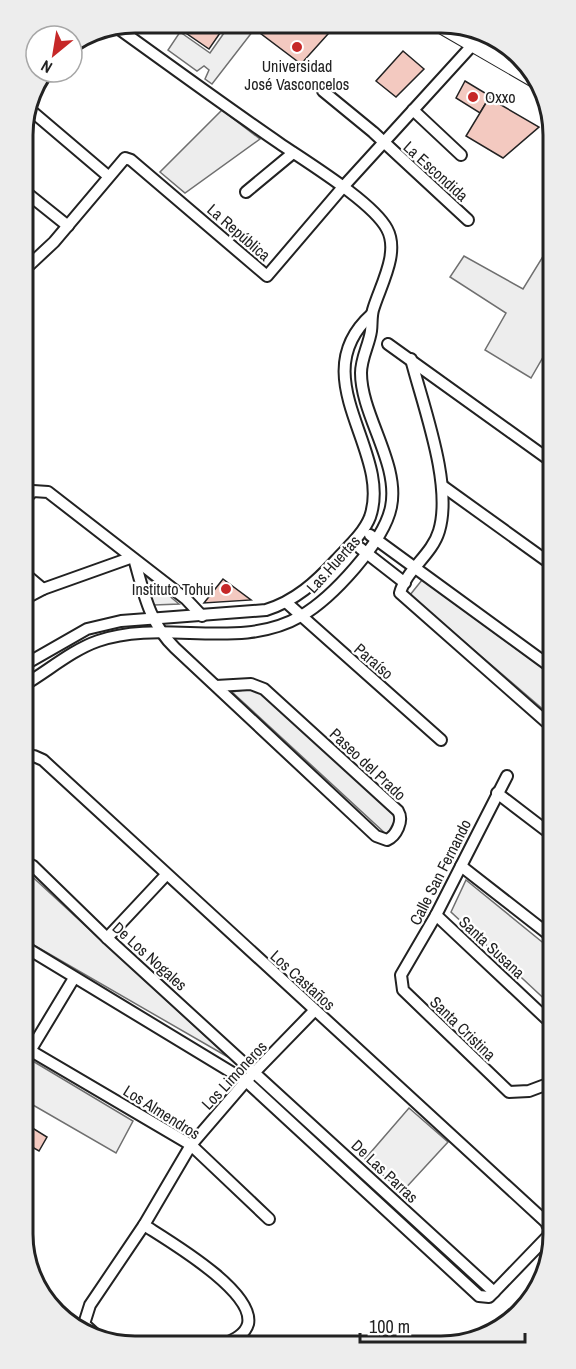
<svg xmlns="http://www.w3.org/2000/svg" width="576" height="1369" font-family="'Archivo Narrow',sans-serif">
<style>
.green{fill:#eee;stroke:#6f6f6f;stroke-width:1.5}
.parking{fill:#ededed;stroke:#6f6f6f;stroke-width:1.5}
.building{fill:#f3c9c0;stroke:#222;stroke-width:1.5}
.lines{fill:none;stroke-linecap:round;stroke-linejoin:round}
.street-casing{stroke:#222;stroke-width:14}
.secondary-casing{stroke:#222;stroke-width:16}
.street{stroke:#fff;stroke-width:10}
.secondary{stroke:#fff;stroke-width:14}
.poi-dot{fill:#c62828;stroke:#fff;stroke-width:2}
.labels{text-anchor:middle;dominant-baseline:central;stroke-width:4.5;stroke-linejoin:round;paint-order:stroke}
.poi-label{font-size:16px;fill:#222;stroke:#fff}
.street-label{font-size:16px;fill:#222;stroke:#fff}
.rim{fill:none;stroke:#222;stroke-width:3}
</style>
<rect width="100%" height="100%" fill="#fff"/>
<g class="green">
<polygon points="231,23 239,23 253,31 212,84 205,79 209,70 204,66 197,71 168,50 180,32 210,53"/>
<polygon points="142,573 179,604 154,605"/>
<polygon points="422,580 552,675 552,717 410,595"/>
<polygon points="256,688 397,816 387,835 232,692"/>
<polygon points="25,870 228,1057 25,940"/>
<polygon points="466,880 552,950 553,1007 451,912"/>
<polygon points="26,1057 133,1121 116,1153 26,1101"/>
<polygon points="409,1108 448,1142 402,1192 365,1159"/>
</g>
<g class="parking">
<polygon points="222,110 260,139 185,193 160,172"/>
<polygon points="550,245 550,345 531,378 485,350 506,313 450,277 464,256 523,289"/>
</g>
<g class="building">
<polygon points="184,23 227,23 209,49 180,29"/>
<polygon points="260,23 285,24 297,33 306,24 337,24 301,64 256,30"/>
<polygon points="403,51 424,69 396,97 376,81"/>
<polygon points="465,81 490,96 480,113 456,98"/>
<polygon points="489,98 539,127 503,158 466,136"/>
<polygon points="223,579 251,600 204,603"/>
<polygon points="26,1124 47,1137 39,1151 34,1148 29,1157 26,1155"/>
</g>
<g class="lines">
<g class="street-casing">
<g id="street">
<polyline points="323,91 373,132 468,220"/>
<polyline points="28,108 108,176"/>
<polyline points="413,110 461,155"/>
<polyline points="23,190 68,226"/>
<polyline points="246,192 293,153"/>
<polyline points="23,271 54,242 125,158 131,160 267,276 343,187 477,40"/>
<polyline points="388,344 551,461"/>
<path d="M411,359C423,406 453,485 439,531C432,555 406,570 400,593L552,727"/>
<polyline points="444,487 551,564"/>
<polyline points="24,500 33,491 48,492 186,599 202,616"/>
<polyline points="370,535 551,667"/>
<polyline points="360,548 405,583"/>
<path d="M135,562C144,594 150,624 175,648L376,836L387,840C396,836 404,821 398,811L264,689L251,684L216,686"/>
<polyline points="24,573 43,589"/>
<polyline points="24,599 43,589 130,558"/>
<polyline points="287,603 441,740"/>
<path d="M24,665L87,629L121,621L266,610C295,601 316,582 336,560C347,548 364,533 370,517C393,451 301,377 372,314"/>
<path d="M24,685C48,671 72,650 98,641C163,618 239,652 301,616C332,598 384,542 391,507C400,464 361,415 361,373C361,358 369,345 371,331C372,324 371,317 373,310C380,286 400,253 387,229C373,202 305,161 279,143C225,106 172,67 119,29"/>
<polyline points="25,757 34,756 43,760 546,1222 549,1229 548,1236 494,1292 489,1297 479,1296 246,1081 25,947"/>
<polyline points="507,776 436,915 401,975 403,990 509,1092 529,1091 553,1082"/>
<polyline points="497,793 552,835"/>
<polyline points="25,862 33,866 107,938 494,1292"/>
<polyline points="461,866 552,937"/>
<polyline points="436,915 553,1025"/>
<polyline points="107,938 166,875"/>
<polyline points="26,1048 191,1145 269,1219"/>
<polyline points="30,1051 74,978"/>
<path d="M144,1225C167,1240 255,1291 248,1324C245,1335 233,1340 224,1344"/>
<polyline points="95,1334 84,1324 90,1305 144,1225 191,1145 246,1081 314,1011"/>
<polyline points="99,1337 124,1344"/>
</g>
</g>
<g class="secondary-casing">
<g id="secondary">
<polyline points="439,25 534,80"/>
<polyline points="464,25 523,60"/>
</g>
</g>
<use href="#street" class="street"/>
<use href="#secondary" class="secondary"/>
</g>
<g class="poi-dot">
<circle cx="297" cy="47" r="6"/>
<circle cx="473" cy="97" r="6"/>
<circle cx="226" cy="589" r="6"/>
</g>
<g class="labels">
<g class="poi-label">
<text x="297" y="66">Universidad<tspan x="297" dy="18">José Vasconcelos</tspan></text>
<text x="485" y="97" text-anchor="start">Oxxo</text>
<text x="214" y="589" text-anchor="end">Instituto Tohui</text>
</g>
<g class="street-label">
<text transform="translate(436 171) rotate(42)">La Escondida</text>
<text transform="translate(239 232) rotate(41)">La República</text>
<text transform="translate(333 564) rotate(-48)">Las Huertas</text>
<text transform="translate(374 661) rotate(41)">Paraíso</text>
<text transform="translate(368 764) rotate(43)">Paseo del Prado</text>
<text transform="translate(440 872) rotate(-63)">Calle San Fernando</text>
<text transform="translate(492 947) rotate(43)">Santa Susana</text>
<text transform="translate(150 956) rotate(42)">De Los Nogales</text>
<text transform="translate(303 980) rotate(42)">Los Castaños</text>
<text transform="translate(463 1028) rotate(44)">Santa Cristina</text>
<text transform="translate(234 1075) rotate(-47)">Los Limoneros</text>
<text transform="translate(162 1112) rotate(32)">Los Almendros</text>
<text transform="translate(385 1171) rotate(43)">De Las Parras</text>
</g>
</g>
<path d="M0 0H576V1369H0ZM135 33H441A102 102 0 0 1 543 135V1234A102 102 0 0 1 441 1336H135A102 102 0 0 1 33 1234V135A102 102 0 0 1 135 33Z" fill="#ededed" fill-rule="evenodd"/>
<path class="rim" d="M135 33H441A102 102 0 0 1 543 135V1234A102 102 0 0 1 441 1336H135A102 102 0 0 1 33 1234V135A102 102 0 0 1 135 33Z"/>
<g transform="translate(54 54) rotate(210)"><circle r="28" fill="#ffffff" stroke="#a7a7a7" stroke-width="1.5"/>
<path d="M0-4.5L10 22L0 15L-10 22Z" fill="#c62828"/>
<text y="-9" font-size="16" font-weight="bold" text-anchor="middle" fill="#222222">N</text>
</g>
<path d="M360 1333v9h165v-9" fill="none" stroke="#222222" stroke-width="3"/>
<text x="369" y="1333" font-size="18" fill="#222222" stroke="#ffffff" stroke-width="4.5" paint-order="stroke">100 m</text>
</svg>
